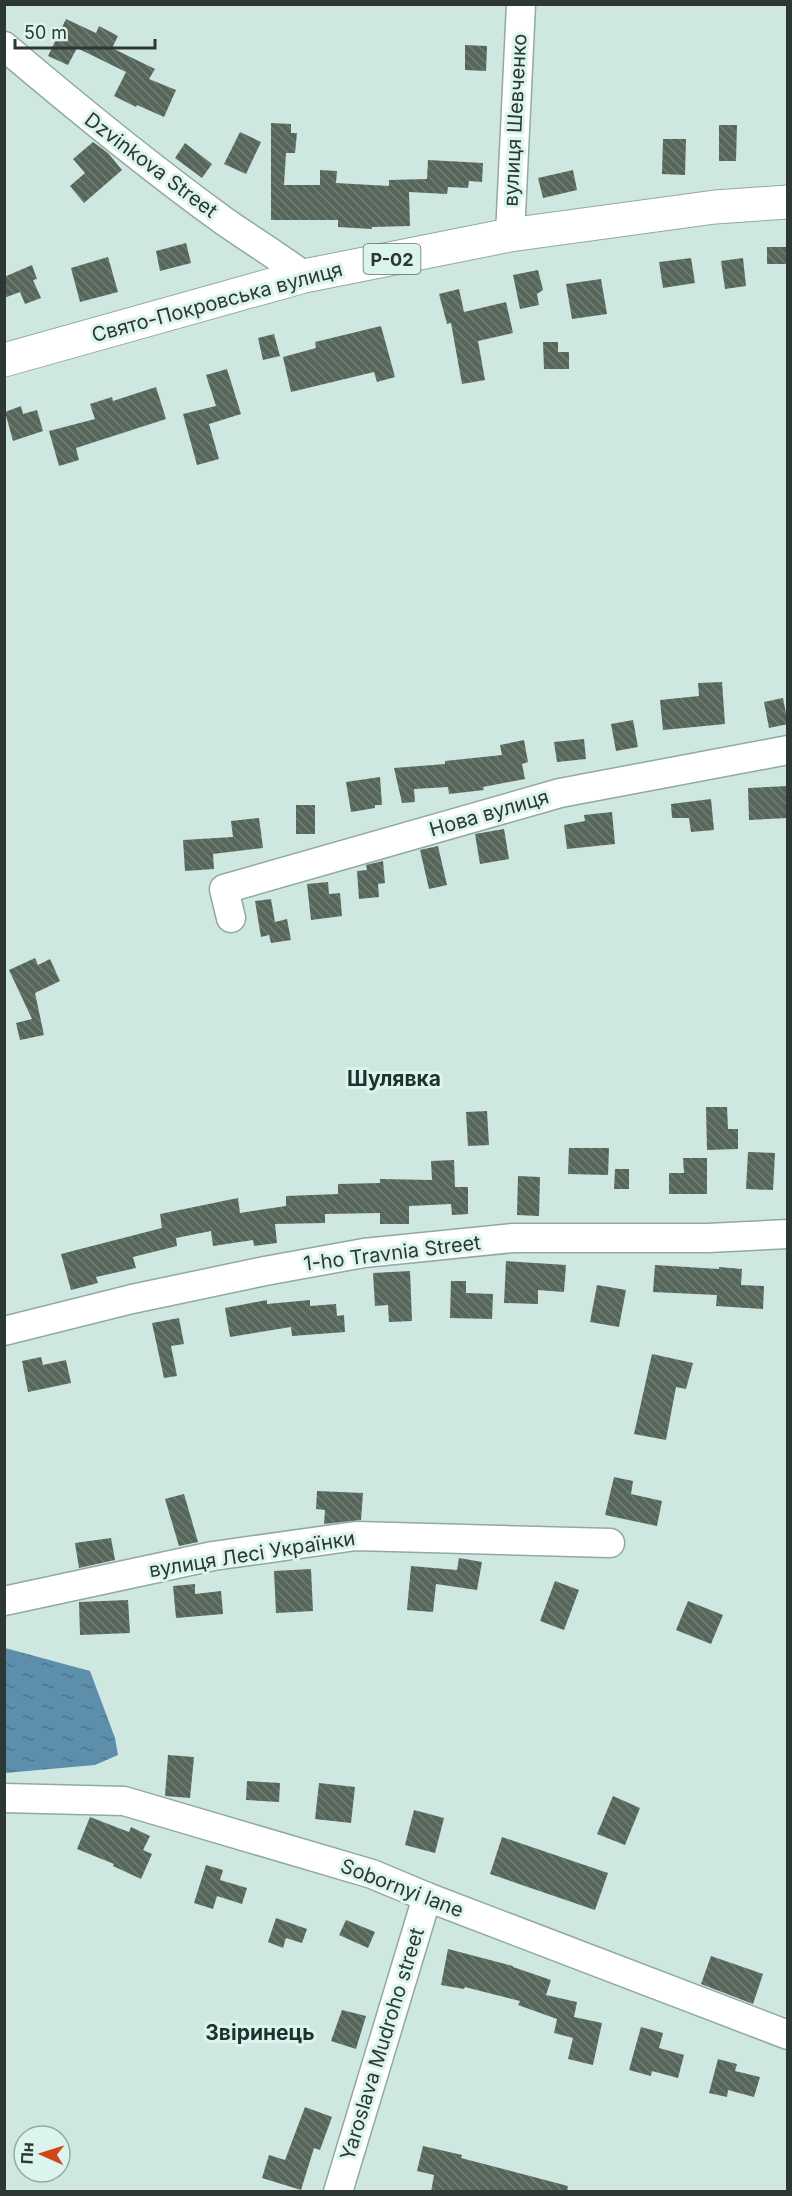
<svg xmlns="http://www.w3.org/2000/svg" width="792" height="2196" font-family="Inter,sans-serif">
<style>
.water{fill:url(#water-ripples)}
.building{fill:url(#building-back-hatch)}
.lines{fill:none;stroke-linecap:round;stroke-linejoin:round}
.minor-casing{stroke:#91a9a3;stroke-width:31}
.major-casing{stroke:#91a9a3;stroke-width:35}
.minor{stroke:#fff;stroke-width:28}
.major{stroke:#fff;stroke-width:33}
.labels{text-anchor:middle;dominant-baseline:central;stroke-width:6;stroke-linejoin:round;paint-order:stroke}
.shield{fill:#dbf4ee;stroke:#61706c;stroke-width:1.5}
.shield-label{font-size:18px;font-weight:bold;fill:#2d3734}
.street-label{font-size:20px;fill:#2d3734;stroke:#dbf4ee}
.neighbourhood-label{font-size:21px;font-weight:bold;fill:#1d312d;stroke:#dbf4ee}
</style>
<defs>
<pattern id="water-ripples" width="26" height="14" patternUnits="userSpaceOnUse" patternTransform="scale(1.5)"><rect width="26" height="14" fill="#5d8fad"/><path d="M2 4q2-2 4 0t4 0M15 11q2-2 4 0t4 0" fill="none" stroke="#4d768e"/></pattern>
<pattern id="building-back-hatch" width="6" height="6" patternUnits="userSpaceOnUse" patternTransform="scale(1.5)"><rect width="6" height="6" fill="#57665a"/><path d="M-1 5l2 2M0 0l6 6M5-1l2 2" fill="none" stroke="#717d74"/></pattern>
</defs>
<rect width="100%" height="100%" fill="#cee7e1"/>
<polygon class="water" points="5,1648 90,1671 115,1738 118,1755 95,1765 5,1773"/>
<g class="building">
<polygon points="66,19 96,33 99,26 118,36 112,48 155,69 149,79 176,90 164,117 137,105 136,107 114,96 126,72 77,48 68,65 48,56"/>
<polygon points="465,45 487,46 486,71 465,70"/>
<polygon points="271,123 291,124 291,133 297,133 295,153 286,153 284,185 320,185 320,170 337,171 336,183 389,186 389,180 427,179 428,160 483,163 482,182 469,181 468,188 448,187 447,194 409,192 410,226 372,227 372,229 338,227 338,220 271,220"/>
<polygon points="719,125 737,125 736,161 719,161"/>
<polygon points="240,132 261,142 246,174 224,164"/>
<polygon points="663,139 686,139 685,175 662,174"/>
<polygon points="93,142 108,153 122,170 84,203 70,186 85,173 73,159"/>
<polygon points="185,143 212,164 202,178 175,158"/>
<polygon points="573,170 577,190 543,198 538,178"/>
<polygon points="186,243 191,263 160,271 156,251"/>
<rect x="767" y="247" width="21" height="17"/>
<polygon points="108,257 118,292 80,302 71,268"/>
<polygon points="691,258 695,283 663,288 659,262"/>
<polygon points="743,258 746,286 725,289 721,261"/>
<polygon points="32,265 37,279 33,280 41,298 25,304 20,292 4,298 4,277"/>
<polygon points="538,270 543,290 537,294 539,305 520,309 513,275"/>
<polygon points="601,279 607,314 572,319 566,284"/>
<polygon points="459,289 464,312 506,302 513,333 478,341 485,380 462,384 451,323 447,324 439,294"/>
<polygon points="381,326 395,377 377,382 374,372 291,392 283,357 316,348 315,342"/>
<polygon points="274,334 280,356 263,360 258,338"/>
<polygon points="543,342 558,342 558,352 569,352 569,369 544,369"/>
<polygon points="227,369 241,414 209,424 219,459 197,465 183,414 216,406 206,375"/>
<polygon points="156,387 166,419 76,448 79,460 59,466 49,431 95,419 90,404 112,397 113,401"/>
<polygon points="21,406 23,414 37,410 43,431 13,441 5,412"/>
<polygon points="722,682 725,724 663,730 660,700 699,696 698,683"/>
<polygon points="783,698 788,724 769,728 764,702"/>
<polygon points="633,720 638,747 616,751 611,724"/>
<polygon points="584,739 586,759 557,762 554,742"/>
<polygon points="524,740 528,762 522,764 525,779 483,787 484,790 449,794 448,787 414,789 415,802 402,803 394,768 445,764 445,761 502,755 500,745"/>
<polygon points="380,777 382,805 375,805 375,808 351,812 346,782"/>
<polygon points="788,786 788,818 749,820 748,788"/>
<polygon points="711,799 714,830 691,832 689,818 672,818 671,804"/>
<rect x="296" y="805" width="19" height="29"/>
<polygon points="612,812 615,844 567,849 564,825 585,821 584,815"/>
<polygon points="259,818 263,848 213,854 214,869 185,871 183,840 233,837 231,821"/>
<polygon points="504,829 509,859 480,864 475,834"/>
<polygon points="438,846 447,885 429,889 420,850"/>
<polygon points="383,861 385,883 378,884 379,897 359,899 357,871 367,870 366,865"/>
<polygon points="328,882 329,894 340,893 342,916 311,920 307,884"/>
<polygon points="271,899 275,922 287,919 291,940 271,943 269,935 261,937 255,901"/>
<polygon points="35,958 38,965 50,959 60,981 35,993 44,1035 20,1040 16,1023 32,1019 9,970"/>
<polygon points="706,1107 727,1107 728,1129 738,1129 738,1149 707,1150"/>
<polygon points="487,1111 489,1145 468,1146 466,1112"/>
<polygon points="569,1148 609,1148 608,1175 568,1174"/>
<polygon points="748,1152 775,1153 773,1190 746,1189"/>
<polygon points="683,1158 707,1158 707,1194 669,1194 669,1173 684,1173"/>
<polygon points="454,1160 455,1187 468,1187 468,1214 452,1215 451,1204 409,1206 409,1224 380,1224 380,1213 325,1214 325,1223 275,1224 277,1243 254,1246 253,1240 213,1246 211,1231 176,1238 177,1246 133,1257 136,1268 96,1277 98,1283 71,1290 61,1254 162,1228 160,1214 238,1198 240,1213 286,1206 286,1196 338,1194 338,1184 380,1183 380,1179 432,1180 431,1161"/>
<polygon points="615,1169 629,1169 629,1189 614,1189"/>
<polygon points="518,1176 540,1177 539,1216 517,1215"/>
<polygon points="506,1261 566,1265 564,1292 538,1290 538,1304 504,1303"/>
<polygon points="655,1265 719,1269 719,1267 742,1269 741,1285 764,1286 763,1309 716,1306 717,1295 653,1292"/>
<polygon points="410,1271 412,1321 389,1322 388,1305 375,1306 373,1273"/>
<polygon points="451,1281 466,1281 466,1293 493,1294 492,1319 450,1318"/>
<polygon points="597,1285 626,1290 619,1327 590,1322"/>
<polygon points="267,1300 267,1304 310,1300 310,1306 336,1304 337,1316 344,1315 345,1332 292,1336 291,1327 230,1337 225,1308"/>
<polygon points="179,1318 184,1344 171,1346 177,1376 164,1378 152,1323"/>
<polygon points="652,1354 693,1363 686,1389 676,1387 666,1440 634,1434"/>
<polygon points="41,1357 43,1365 66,1360 71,1383 28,1392 22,1361"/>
<polygon points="614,1477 633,1481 631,1494 662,1501 657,1526 605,1515"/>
<polygon points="317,1491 363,1493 361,1520 324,1524 325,1510 316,1509"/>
<polygon points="184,1494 198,1542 179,1546 165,1499"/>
<polygon points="111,1538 115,1560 79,1568 75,1543"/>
<polygon points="459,1558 482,1562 477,1590 436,1584 433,1612 407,1610 411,1566 457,1570"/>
<polygon points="311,1569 313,1611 276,1613 274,1571"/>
<polygon points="555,1581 579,1590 564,1630 540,1621"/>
<polygon points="195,1584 195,1594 221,1591 223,1614 176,1618 173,1586"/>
<polygon points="128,1600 130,1633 80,1635 79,1602"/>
<polygon points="688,1601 723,1615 711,1644 676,1630"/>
<polygon points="168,1755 194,1757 190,1798 165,1796"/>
<polygon points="247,1781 280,1783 279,1802 246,1800"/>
<polygon points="319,1783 355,1787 351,1823 315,1819"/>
<polygon points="613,1796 640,1808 625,1845 597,1834"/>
<polygon points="414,1810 444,1818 435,1853 405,1845"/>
<polygon points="90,1817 129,1832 131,1827 150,1836 143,1850 152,1854 141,1879 113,1866 114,1864 77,1849"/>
<polygon points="502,1837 608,1873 595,1910 490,1874"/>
<polygon points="206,1865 223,1870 220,1880 247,1888 242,1904 217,1896 213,1909 194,1903"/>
<polygon points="276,1918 307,1929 302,1943 286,1938 283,1948 268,1942"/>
<polygon points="346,1920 375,1932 368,1948 339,1935"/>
<polygon points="448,1949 513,1966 513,1967 551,1980 546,1995 577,2002 574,2017 602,2023 593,2065 568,2059 573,2038 554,2033 557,2019 518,2005 520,2001 465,1987 464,1989 441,1985"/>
<polygon points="711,1956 763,1974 753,2004 701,1984"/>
<polygon points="342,2010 366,2016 356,2049 331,2041"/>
<polygon points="641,2027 663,2033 659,2048 684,2055 678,2078 652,2071 651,2076 629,2070"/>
<polygon points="718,2059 737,2064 735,2071 760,2077 754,2097 728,2090 727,2097 709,2093"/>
<polygon points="305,2107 332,2117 320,2150 314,2148 301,2190 262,2178 269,2155 285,2160"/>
<polygon points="423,2146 462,2155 461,2158 568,2186 567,2192 431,2192 434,2175 417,2171"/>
</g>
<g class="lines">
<g class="minor-casing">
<g id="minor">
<path d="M4,46C76,107 148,166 224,221C251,240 278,256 304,276"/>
<polyline points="510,235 521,4"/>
<polyline points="231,918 224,889 560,793 788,750"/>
<polyline points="4,1331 132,1299 265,1271 364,1253 513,1238 708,1238 788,1234"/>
<polyline points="4,1601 213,1556 356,1536 610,1543"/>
<polyline points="4,1798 124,1801 372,1874 427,1897 788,2035"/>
<polyline points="338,2192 427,1897"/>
</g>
</g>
<g class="major-casing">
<polyline id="major" points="4,360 304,276 510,235 715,207 788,202"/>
</g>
<use href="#minor" class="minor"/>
<use href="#major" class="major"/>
</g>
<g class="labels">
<rect class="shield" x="363.5" y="244" width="57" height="30" rx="4.5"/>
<g class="shield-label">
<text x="392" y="259">Р-02</text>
</g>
<g class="street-label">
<text transform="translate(515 120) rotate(-87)">вулиця Шевченко</text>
<text transform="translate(151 165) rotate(37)">Dzvinkova Street</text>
<text transform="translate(217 302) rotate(-15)">Свято-Покровська вулиця</text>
<text transform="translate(489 813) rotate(-16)">Нова вулиця</text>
<text transform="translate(392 1253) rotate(-7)">1-ho Travnia Street</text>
<text transform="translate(252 1554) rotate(-9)">вулиця Лесі Українки</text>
<text transform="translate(402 1888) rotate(21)">Sobornyi lane</text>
<text transform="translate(382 2044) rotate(-73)">Yaroslava Mudroho street</text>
</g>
<g class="neighbourhood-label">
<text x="394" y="1078">Шулявка</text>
<text x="260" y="2032">Звіринець</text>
</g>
</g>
<rect width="792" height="2196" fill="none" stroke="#2d3734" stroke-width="12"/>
<g transform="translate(42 2154) rotate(273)"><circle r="28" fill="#dbf4ee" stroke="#95a8a4" stroke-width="1.5"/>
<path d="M0-4.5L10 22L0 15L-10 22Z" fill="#d04819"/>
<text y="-9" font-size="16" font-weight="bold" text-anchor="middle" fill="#2d3734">Пн</text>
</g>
<path d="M15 39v9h140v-9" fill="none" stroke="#2d3734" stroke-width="3"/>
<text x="24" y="39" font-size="18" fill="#2d3734" stroke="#dbf4ee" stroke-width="4.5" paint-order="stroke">50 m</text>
</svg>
